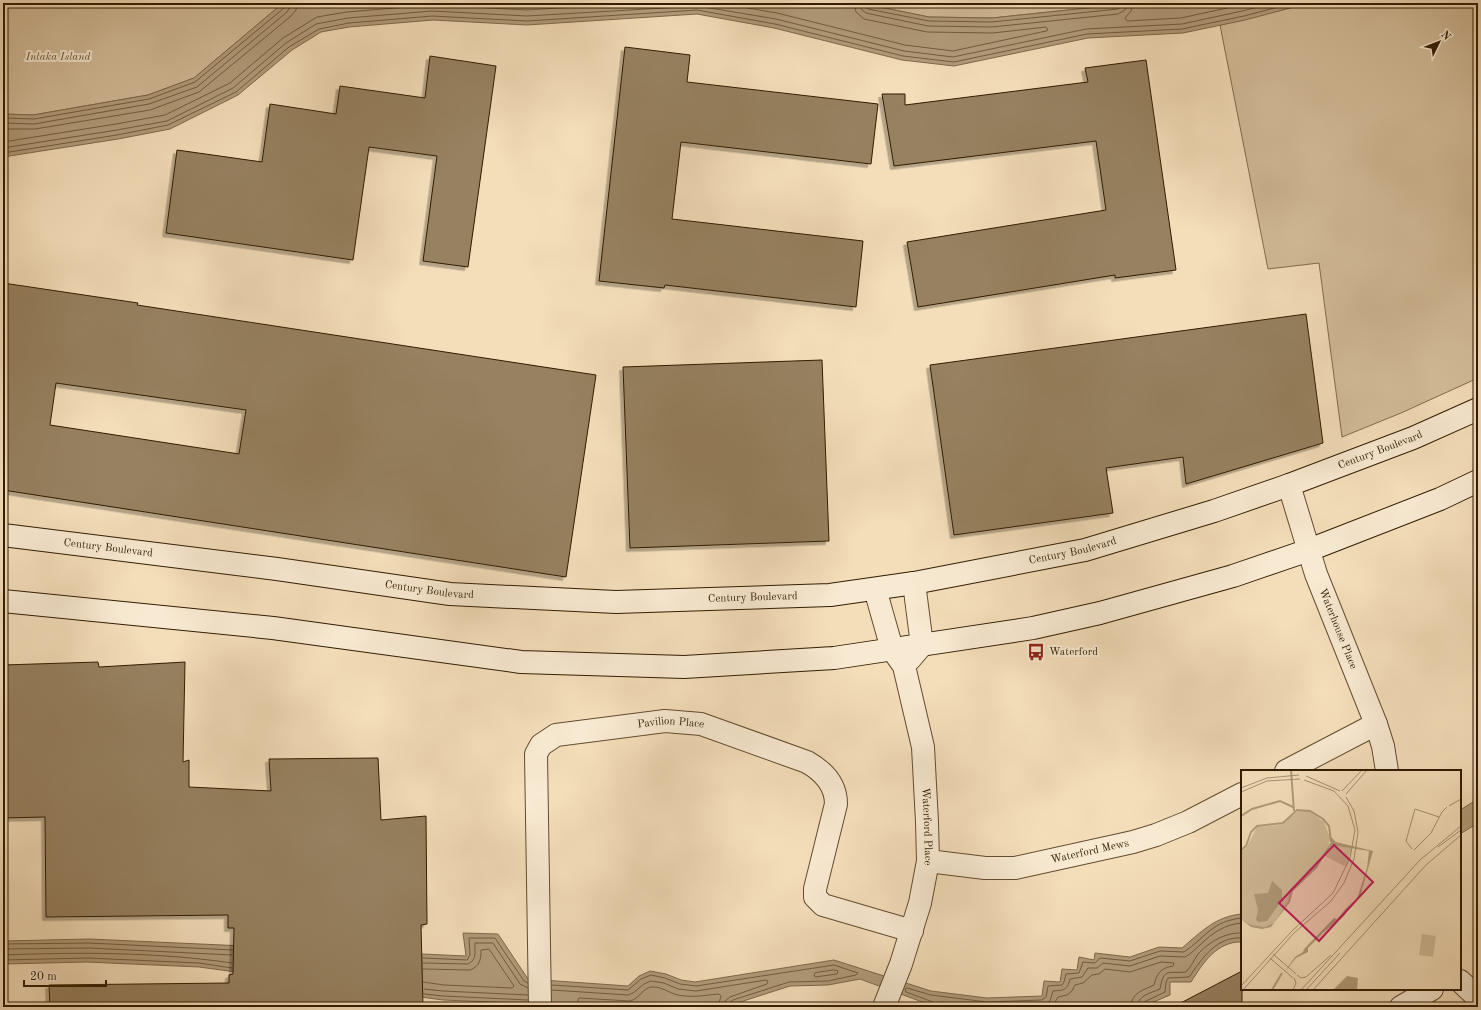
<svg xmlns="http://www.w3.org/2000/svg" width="1481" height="1010" font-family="'Old Standard TT',serif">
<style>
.green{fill:#d3bd9a;stroke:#826c4d}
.water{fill:#b29c7b;stroke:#7e694a}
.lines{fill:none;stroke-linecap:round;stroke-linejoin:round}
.shore{stroke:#725c3e;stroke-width:1}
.building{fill:#968161;stroke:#311c00;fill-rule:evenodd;filter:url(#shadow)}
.minor-casing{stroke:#624c2e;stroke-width:24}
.secondary-casing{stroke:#311c00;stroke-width:24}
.minor{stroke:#f8ead2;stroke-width:22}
.secondary{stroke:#f8ead2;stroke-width:22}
.labels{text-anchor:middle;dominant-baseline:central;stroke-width:4;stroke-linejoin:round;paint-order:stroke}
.park-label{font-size:11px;font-style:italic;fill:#624c2e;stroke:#f8ead2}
.street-label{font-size:11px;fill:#311c00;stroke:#f8ead2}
.poi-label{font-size:11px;fill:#311c00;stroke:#f8ead2;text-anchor:start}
.inset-river{fill:none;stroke:#b29c7b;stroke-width:2}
.inset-road{fill:none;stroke:#a69070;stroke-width:1}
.view{fill:#c2185b;fill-opacity:0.15;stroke:#c2185b;stroke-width:2}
.inset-edge{fill:none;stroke:#311c00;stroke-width:2}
</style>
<defs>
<filter id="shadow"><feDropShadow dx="-3.5" dy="3.5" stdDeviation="0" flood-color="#0004"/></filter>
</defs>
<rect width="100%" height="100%" fill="#f4deba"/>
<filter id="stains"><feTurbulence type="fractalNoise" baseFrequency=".005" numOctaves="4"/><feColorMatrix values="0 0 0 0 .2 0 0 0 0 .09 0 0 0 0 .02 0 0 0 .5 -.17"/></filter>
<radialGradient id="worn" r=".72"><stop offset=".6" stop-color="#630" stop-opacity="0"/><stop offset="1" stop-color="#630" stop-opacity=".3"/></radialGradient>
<g class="green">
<polygon points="3,3 283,3 194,78 148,95 33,115 3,114"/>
<polygon points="860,3 1135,3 992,18 929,17"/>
<polygon points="1309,3 1478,3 1478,378 1401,413 1342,437 1319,263 1268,269 1220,25"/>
</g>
<g class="water">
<polygon points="283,3 860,3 929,17 992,18 1135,3 1309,3 1245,20 1183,33 1088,38 954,66 902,60 774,28 697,14 527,25 433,20 349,27 321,32 292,50 238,95 170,129 118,139 3,157 3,114 33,115 148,95 194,78"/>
<polygon points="1478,799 1478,823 1460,834 1460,810"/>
<path d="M1242,914V942C1217,941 1203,963 1191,982H1170V995L1142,1007H936L860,979L828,985L790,986L734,1004L730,1007H614L443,1000L199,967L87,962L3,964V941L89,939L466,956L463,933L498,934L528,979L628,986L639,976L650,971L666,974L681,980L695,982L834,960L931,991L987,998L1042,996L1044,981L1060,982L1062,969L1077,970L1079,957L1094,960L1095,953L1130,957L1159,947L1182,948C1201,932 1216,916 1242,914Z"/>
</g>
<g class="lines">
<g class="shore">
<polyline points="719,3 777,13 905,45 953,51 1046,31 1048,30 1046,27 993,33 927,32 864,19 856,12 854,3"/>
<polyline points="860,3 861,9 866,13 928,26 992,27 1118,14 1125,10 1127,3"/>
<polyline points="865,3 865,7 868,9 929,21 992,22 1118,9 1121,7 1122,3"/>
<polyline points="1133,3 1131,11 1125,18 1127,21 1181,18 1250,3"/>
<polyline points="3,118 34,119 149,99 195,82 284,8 286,3"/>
<polyline points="3,123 34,124 149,104 197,87 287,12 290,7 291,3"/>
<polyline points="3,129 35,129 150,110 199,92 291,16 296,10 297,3"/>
<polyline points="3,142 116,124 165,115 230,83 283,38 317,17 347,12 431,5 527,10 639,3"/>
<polyline points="3,148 117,130 167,121 233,88 286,43 316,24 348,18 432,11 527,16 698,6 776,19 904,51 953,57 1086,29 1182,24 1242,11 1274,3"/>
<polyline points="3,153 117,135 168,125 236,92 289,47 319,29 349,23 432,16 527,21 697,10 775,24 903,56 954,62 1087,34 1182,29 1244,16 1293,3"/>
<polyline points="3,944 89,943 233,950"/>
<polyline points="3,949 89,948 232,955"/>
<path d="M3,955C79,952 157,952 232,963"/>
<polyline points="423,958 467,960 470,955 469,938 495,938 524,981 528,983"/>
<polyline points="3,960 88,958 199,963 232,968"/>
<path d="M423,963L468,964C478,959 474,952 475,943H493L520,984L528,988"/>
<path d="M423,969L470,970C480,966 481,959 481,950L489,949L514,986L512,988L444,985L423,982"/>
<polygon points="834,970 838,971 837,974 815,977 814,975 815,973"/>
<polyline points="552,985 628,990 641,979 651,975 665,978 680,984 696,986 834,965 858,973 856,975 828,981 789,982 733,1000 729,1003 729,1007"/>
<polyline points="424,989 443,991 528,995"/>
<polyline points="552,990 628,995 633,993 644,984 651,981 664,983 678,989 696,991 766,980 768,981 767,984 730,997 725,1001 724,1007"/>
<polyline points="424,994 443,996 528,1000"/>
<path d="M579,1007L578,1000L579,998L630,1001C639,999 643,988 651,987C661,986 669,993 678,995C693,998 705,995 719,994L721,996L718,1007"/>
<path d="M935,1007L933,1002L906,992L905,989L907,988L931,995L987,1002L1042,1000L1046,997L1048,986L1062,985L1064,982L1066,974L1079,973L1083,962L1095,963L1100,958L1130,961L1160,951L1184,952C1206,937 1212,921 1242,918"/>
<path d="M941,1007L940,1003L942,1002L987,1007L1044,1005L1050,1001L1053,991C1064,990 1067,991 1070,979L1082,977L1088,968H1097L1103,963L1130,966L1160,956L1185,957C1191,954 1195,949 1200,945C1212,933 1225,924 1242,923"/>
<path d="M1052,1007L1058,997L1067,995L1072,991L1075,985L1083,983L1092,975L1099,974L1105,969L1130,972L1161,962L1174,963L1173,966C1161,968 1157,973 1154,985C1143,990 1131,993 1131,1007"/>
<path d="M1137,1007C1138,995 1151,993 1160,989C1164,967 1168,974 1186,972C1191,967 1194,960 1198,954C1209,942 1226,932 1242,933"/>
<path d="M1142,1007L1144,1002L1165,992L1166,982L1168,978L1189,977C1202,959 1216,936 1242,938"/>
</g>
</g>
<g class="building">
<polygon points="625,47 690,55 687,82 878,104 871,164 681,142 672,219 863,241 856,307 665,285 664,288 599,281"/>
<polygon points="430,56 496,66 468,267 423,261 437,156 369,147 353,260 166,233 177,150 262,162 270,104 336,114 340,86 425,98"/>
<polygon points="1146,60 1176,270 1115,278 1115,275 918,307 907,242 1106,210 1096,141 894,166 882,94 905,94 905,105 1088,82 1085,68"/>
<path d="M3,283L138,303L137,305L596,375L566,577L3,490ZM56,383L246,410L239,454L50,425Z"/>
<polygon points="1306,314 1323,443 1186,484 1183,457 1106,468 1113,513 954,535 930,365"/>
<polygon points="822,360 829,541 630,548 623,367"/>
<polygon points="98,662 99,667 185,662 183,762 189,760 189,787 271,791 269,759 378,758 381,820 426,816 427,924 421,925 423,1007 50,1007 49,985 229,983 229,975 233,974 234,928 228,928 228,915 46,917 45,817 3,818 3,665"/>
<polygon points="1242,971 1242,1007 1173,1007"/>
</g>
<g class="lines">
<g class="minor-casing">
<g id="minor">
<path id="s1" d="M1289,485L1316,574L1376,724L1383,746L1387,771"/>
<path id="s2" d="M875,589L892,649L904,666L923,747L927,822L928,861L920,903L901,964L884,1007"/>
<polyline points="910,659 922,645 914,583"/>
<polyline points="1286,771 1376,724"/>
<path id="s3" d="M928,861L985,868H1015L1133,842L1156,835L1188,822L1242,794"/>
<polyline points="1460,981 1478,998"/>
<path id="s4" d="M540,1007L536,754L541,745L556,735L665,721L701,724L807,762C823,771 836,784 836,804L815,889V897L823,905L912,931"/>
<polyline points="1401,1007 1432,989"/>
</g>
</g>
<g class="secondary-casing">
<g id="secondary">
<path id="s5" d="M3,535L277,569L450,594L616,602L830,595L914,583L1085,550L1214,511L1289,485L1413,438L1478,409"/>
<polyline points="3,601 273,628 521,662 684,667 834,658 1033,628 1100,613 1233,576 1309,550 1440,499 1478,481"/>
</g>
</g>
<use href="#minor" class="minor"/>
<use href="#secondary" class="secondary"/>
</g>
<defs>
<g id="bus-bare" transform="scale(1.38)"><path d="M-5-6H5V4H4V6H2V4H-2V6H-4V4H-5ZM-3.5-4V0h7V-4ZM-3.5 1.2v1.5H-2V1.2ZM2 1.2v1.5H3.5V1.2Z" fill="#8f2418" stroke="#f8ead2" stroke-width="2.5" paint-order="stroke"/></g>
</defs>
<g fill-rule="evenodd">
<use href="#bus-bare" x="1036" y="652"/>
</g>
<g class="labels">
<g class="park-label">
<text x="58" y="57">Intaka Island</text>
</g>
<g class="street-label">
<text stroke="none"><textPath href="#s5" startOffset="1402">Century Boulevard</textPath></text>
<text stroke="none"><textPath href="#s5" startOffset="106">Century Boulevard</textPath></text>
<text stroke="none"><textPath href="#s5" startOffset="1078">Century Boulevard</textPath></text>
<text stroke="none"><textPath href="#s5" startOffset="430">Century Boulevard</textPath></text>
<text stroke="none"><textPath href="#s5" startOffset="754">Century Boulevard</textPath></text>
<text stroke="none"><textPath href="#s1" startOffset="152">Waterhouse Place</textPath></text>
<text stroke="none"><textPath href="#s4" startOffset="397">Pavilion Place</textPath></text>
<text stroke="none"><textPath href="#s2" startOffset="246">Waterford Place</textPath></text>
<text stroke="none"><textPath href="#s3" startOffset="164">Waterford Mews</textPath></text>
</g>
<g class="poi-label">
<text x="1049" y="652">Waterford</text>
</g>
</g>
<g transform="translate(1241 770)">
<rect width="220" height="220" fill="#f4deba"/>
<path d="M59,40L68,41L83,52L89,68L87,77L75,95L49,120L47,131L33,153L24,157L10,155L0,149V81L5,78L16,57L39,55ZM90,75L111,77L105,97L84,86ZM181,164L195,166L192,187L178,185Z" fill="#d3bd9a"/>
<path d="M90,67L95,72L132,81L119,127L114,132L108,136L103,146L84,161L67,178V182L55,188L42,204L54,187L62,182L63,179L93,148L96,149L107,136L116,129L126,98L128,81L90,75L76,98L52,121L49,132L30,157L21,159L10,157L0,149L10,155L24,157L33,153L47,131L49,120L75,95L90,72ZM31,111L41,120V130L26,151L17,152L15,150L17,140L13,124L27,123ZM106,206L117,208L116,220H92Z" fill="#b29c7b"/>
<path class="inset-river" d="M50,0L53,41M0,46L11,39L39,31L52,37M0,80L5,76L10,62L16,56L42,53L56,40L69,41L82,49L88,56L90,72M31,220L41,203"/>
<path class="inset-road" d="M65,6L99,21M0,18L26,8L58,5M101,21L121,0M0,22L26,11L59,9M105,24L126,0M208,36L220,29M197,77L220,60M171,79L165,71L174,39L198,47M173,80L190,63L201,42L206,37M32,184L55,204M29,188L52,208M56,205L60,208L65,207L90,185M0,216L51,161L92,123L109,88L114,60L107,36L93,21L63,10M2,220L53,163L90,131L103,113L113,89L117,62L113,41L105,27M52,220L55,213L53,208M60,220L179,90L220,56M65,220L99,183M72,220L185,95L220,65"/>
<path class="view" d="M93,75L132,112L78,171L38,133Z"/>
<rect width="220" height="220" class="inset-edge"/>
</g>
<rect width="1481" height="1010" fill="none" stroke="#f4deba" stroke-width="16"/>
<rect x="4" y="4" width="1473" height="1002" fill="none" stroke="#311c00" stroke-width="2"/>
<rect x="8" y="8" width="1465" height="994" fill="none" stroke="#311c00"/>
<g transform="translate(1439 42) rotate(47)" stroke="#f8ead2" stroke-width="3" paint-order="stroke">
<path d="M0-3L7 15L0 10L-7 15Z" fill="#311c00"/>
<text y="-6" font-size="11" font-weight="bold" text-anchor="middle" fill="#311c00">N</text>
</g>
<path d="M24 980v6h82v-6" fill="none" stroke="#311c00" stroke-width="2"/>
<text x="30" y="980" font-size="12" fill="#311c00" stroke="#f8ead2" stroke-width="3" paint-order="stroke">20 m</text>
<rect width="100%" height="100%" filter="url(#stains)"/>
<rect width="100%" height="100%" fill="url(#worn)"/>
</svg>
